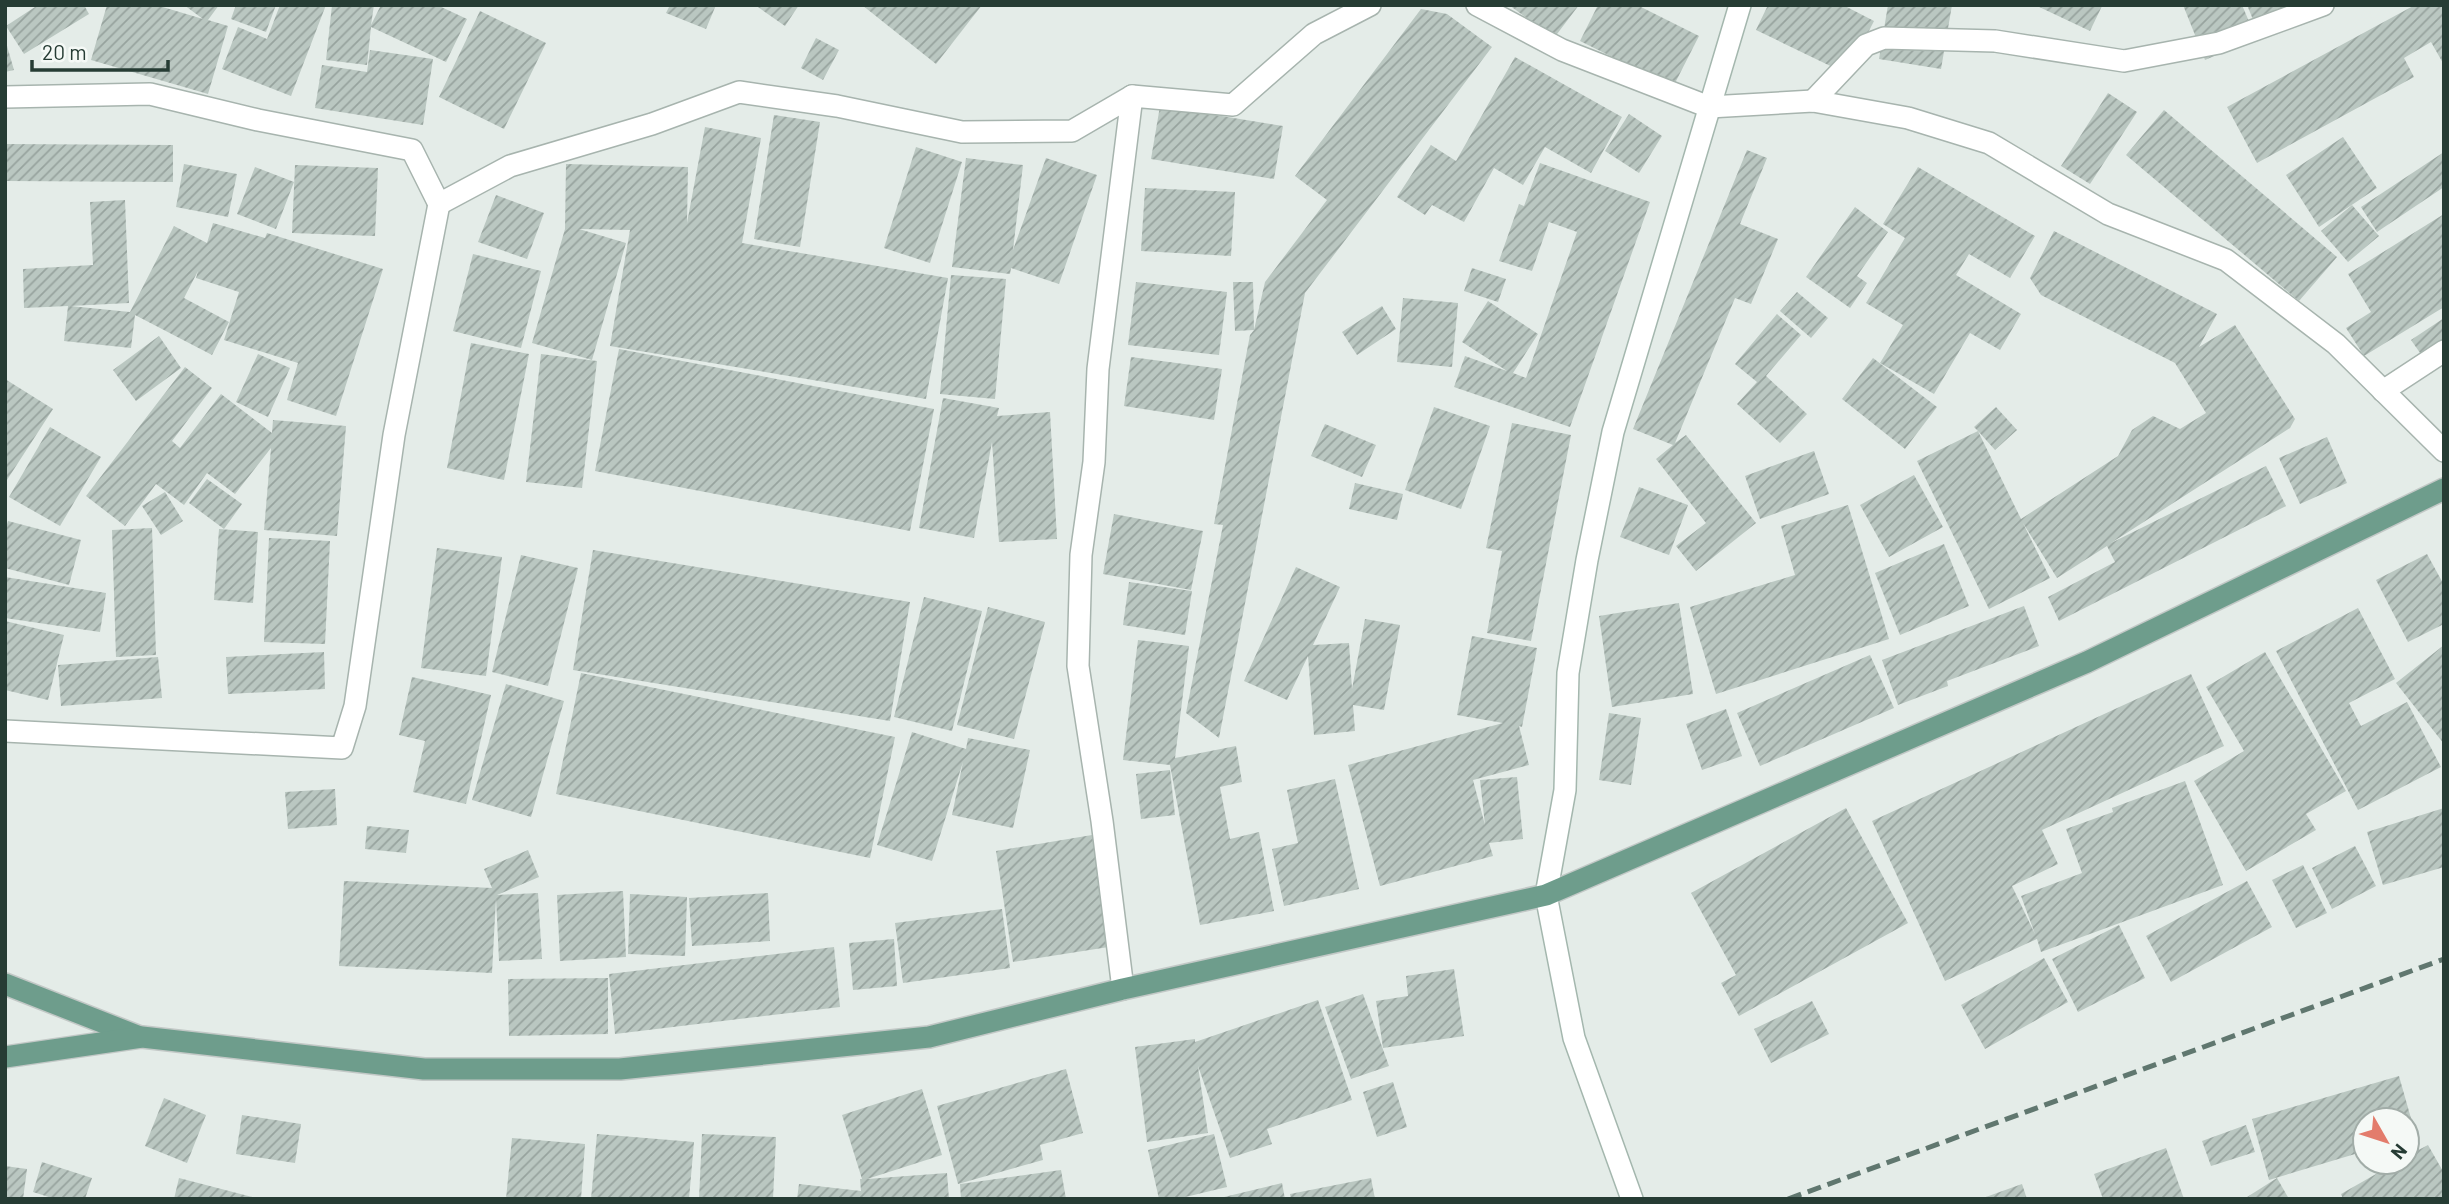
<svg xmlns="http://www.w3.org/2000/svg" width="2449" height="1204" font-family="Barlow,sans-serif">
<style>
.building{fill:url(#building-hatch)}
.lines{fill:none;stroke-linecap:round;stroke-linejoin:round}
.street-casing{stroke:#a7b4ae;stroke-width:24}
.secondary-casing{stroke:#a4b7ae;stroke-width:24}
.primary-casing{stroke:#c2c8c6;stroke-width:24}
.street{stroke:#fff;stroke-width:21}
.secondary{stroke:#fff;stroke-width:21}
.primary{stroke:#6e9d8c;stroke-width:21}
.rail{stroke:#60776f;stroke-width:5;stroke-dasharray:14 7;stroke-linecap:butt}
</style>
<defs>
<pattern id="building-hatch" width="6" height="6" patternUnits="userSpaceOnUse" patternTransform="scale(1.75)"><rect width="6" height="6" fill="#bac7c1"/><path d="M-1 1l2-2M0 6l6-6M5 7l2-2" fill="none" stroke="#97a39e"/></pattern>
</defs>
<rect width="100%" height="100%" fill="#e4ece8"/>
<g class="building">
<polygon points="38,5 84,5 89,14 24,54 6,26"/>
<polygon points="107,5 156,5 203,19 184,5 219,5 208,20 228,26 208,94 91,60"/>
<polygon points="236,5 276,5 266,32 231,19"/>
<polygon points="280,5 326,5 291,96 222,69 238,27 267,39"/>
<polygon points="332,5 374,5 371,25 381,5 437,5 467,19 446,62 371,27 367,65 326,60"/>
<polygon points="670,5 716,5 706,29 666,13"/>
<polygon points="755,5 799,5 785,26"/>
<polygon points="862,5 982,5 936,64"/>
<polygon points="1509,5 1579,5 1554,38"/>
<polygon points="1598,5 1637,5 1699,36 1673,87 1580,41"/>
<polygon points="1768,5 1843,5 1874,21 1847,74 1756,30"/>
<polygon points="1888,5 1952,5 1941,69 1879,59"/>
<polygon points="2035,5 2100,5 2102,6 2090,31"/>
<polygon points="2183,5 2242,5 2256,38 2205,60"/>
<polygon points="2247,5 2339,5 2261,39"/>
<polygon points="2415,5 2444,5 2444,65 2431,42 2404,58 2414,77 2257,163 2227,107"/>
<polygon points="1421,9 1447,14 1492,47 1305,293 1219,738 1186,713 1223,525 1214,524 1250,335 1254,330 1235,331 1233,282 1253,282 1254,330 1265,282 1327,200 1295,176"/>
<polygon points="480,11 546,43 504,129 439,97"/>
<polygon points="816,38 839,50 823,80 801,68"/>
<polygon points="5,39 14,70 5,72"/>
<polygon points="370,50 433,59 423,125 315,108 322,65 367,72"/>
<polygon points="1515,57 1622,117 1591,173 1545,147 1523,185 1494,168 1464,222 1432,205 1425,215 1397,197 1431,145 1456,161"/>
<polygon points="2108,93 2137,112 2090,184 2061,166"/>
<polygon points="1160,106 1283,126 1274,179 1151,159"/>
<polygon points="2164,110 2337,257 2299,301 2126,155"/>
<polygon points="1629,114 1662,136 1639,173 1605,151"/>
<polygon points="774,115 820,122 800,247 754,239"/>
<polygon points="705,127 761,138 742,243 948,278 926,399 610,346 630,230 579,229 626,243 592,360 532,343 565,229 566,164 688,167 687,223"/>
<polygon points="2343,137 2377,188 2319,227 2286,175"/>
<polygon points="5,144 173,145 173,182 5,181"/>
<polygon points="916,147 962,162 930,263 884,248"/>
<polygon points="1747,150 1767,158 1740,224 1778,239 1751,304 1735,298 1675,443 1686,435 1756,523 1696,571 1676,546 1706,523 1656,459 1673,445 1633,429"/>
<polygon points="2444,152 2444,187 2377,232 2361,207"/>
<polygon points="966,158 1023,165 1013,250 1046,158 1097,175 1059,284 1011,268 1010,274 952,267"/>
<polygon points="1540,163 1650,202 1570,427 1454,387 1465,356 1507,371 1462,342 1488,301 1538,334 1513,373 1526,378 1577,232 1549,222 1532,271 1499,261 1519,204 1524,206"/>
<polygon points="184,164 237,174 228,217 176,207"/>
<polygon points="295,165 378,168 375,236 292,233"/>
<polygon points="255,167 294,182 276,229 237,214"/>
<polygon points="1918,167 2035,236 2010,278 1969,254 1956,275 2021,314 2000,350 1970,333 1934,394 1880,363 1903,325 1866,303 1905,238 1883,224"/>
<polygon points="1145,188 1235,192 1231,256 1141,251"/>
<polygon points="496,195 544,213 527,259 478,242"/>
<polygon points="125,200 129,303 70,306 130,312 174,226 207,243 213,223 265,238 267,233 383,269 336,416 287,400 298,363 224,340 239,292 196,278 198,271 184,298 229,322 212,355 135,315 131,348 64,341 68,306 24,308 23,269 93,265 90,202"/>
<polygon points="2352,205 2379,236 2348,262 2321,231"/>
<polygon points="1855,207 1888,232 1857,276 1867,283 1850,308 1806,277"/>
<polygon points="2444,214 2444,307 2364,356 2346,328 2371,312 2348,274"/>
<polygon points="2054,231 2217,314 2199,347 2235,325 2295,419 2290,428 2111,543 2266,466 2286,506 2059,621 2048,597 2115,562 2107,546 2057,578 2023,523 2050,578 1989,609 1917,461 1978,431 1974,427 1996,407 2017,430 1995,450 1978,431 2021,519 2118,456 2132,430 2153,416 2180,429 2206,413 2175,363 2041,295 2030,278"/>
<polygon points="473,254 541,271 521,348 453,331"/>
<polygon points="1472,268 1506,279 1498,302 1464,291"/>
<polygon points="951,275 1006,279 995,399 940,394"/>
<polygon points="1136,282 1227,292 1219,355 1128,345"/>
<polygon points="1797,292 1828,318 1811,338 1780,311"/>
<polygon points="1403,298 1458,303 1452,367 1397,362"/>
<polygon points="1382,306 1396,329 1357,355 1342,332"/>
<polygon points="1777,314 1801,335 1766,376 1807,414 1780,443 1737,404 1757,382 1735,364"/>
<polygon points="2444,318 2444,362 2432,370 2411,340"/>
<polygon points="159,336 181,368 136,401 113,370"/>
<polygon points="471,343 529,354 504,480 447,468"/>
<polygon points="619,349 934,409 910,531 595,471"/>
<polygon points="258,354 290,368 268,417 236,402"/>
<polygon points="541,354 597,361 582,488 526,482"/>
<polygon points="1131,357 1222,369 1214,420 1124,406"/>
<polygon points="1873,358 1937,407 1905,449 1842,399"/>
<polygon points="185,367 212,388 172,441 180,448 221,394 272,433 273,420 346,426 337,536 264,530 271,448 235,494 207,473 184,505 156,484 125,526 86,496"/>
<polygon points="5,379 53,409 5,483"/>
<polygon points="943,398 999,408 997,416 1050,412 1057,539 999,542 992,442 974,538 919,528"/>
<polygon points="1434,407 1490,426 1461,509 1405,490"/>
<polygon points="1512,423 1571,435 1531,641 1487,633 1502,551 1486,548"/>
<polygon points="1325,424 1376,445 1362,477 1311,456"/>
<polygon points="50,427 101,457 60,526 9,497"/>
<polygon points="2327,437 2347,483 2300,504 2279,458"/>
<polygon points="1814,451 1829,494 1760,519 1745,476"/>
<polygon points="1914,475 1943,527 1889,557 1860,505"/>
<polygon points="207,479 242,504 224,529 189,503"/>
<polygon points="1355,483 1403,494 1397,520 1349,509"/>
<polygon points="1639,487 1688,505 1669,555 1620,537"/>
<polygon points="165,492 183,521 161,535 142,506"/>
<polygon points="1848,505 1889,639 1716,694 1690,607 1795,575 1781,526"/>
<polygon points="1114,514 1203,531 1191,590 1103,574"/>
<polygon points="8,521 81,540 69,585 5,568 5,531"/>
<polygon points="152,528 156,655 116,657 112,530"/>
<polygon points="219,529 258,532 253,603 214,600"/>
<polygon points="269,538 330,541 325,644 264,642"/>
<polygon points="1944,544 1969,606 1900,635 1875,573"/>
<polygon points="437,548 502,557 486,676 421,668"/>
<polygon points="593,550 910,602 890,721 573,670"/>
<polygon points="2427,554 2444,585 2444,624 2408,642 2376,580"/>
<polygon points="521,555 578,568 548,686 492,672"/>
<polygon points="1296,567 1340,587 1313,645 1349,643 1352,689 1365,619 1400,625 1384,710 1353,705 1355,731 1314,735 1308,656 1287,700 1244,681"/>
<polygon points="5,577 106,593 100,632 5,618"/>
<polygon points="1129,582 1192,591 1185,635 1123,625"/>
<polygon points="924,597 982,611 952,731 894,717"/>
<polygon points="1679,603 1693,694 1612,707 1599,616"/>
<polygon points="2024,606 2039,646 1947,681 1948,686 1898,705 1882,660"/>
<polygon points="988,607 1045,622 1014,739 957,725"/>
<polygon points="2358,608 2395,679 2349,703 2361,726 2407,702 2441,767 2358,810 2276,651"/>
<polygon points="5,621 64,635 48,700 5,690"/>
<polygon points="1472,636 1537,648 1522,727 1519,726 1529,765 1473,780 1485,825 1480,780 1517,777 1523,839 1489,843 1493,856 1380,886 1348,765 1503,723 1457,715"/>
<polygon points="1138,640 1189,646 1175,758 1236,746 1242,782 1220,787 1230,839 1259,832 1274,911 1200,925 1170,765 1123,760"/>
<polygon points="2444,645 2444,744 2396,683"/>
<polygon points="324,652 325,689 228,694 226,657"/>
<polygon points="2265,652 2346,791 2306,814 2316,830 2246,871 2194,781 2244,751 2206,687"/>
<polygon points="1870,655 1894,708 1760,766 1737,713"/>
<polygon points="158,657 162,698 61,706 58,665"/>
<polygon points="581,673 895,737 870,858 556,794"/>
<polygon points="2191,674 2224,746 2042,830 2058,864 2012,886 2035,934 2021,896 2082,873 2066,829 2113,812 2112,808 2185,781 2223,885 2041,952 2037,939 1945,981 1872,821"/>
<polygon points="412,677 491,695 466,804 413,792 425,741 399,735"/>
<polygon points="506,684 564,701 531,817 472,800"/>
<polygon points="1726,709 1742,756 1702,770 1686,724"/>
<polygon points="1609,713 1641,718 1631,785 1599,780"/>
<polygon points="912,732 966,749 968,738 1030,750 1013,828 952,815 963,762 932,861 877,845"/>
<polygon points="1170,770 1175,815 1141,819 1136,774"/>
<polygon points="1335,779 1359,889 1284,906 1272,849 1298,843 1287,790"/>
<polygon points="335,789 337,825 288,829 285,792"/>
<polygon points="1846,808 1908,923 1739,1016 1721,983 1736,975 1691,893"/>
<polygon points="2444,808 2444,867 2383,885 2367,832"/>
<polygon points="367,826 409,830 406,853 365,849"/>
<polygon points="1098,834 1115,946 1013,962 996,851"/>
<polygon points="2355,846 2376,886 2332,909 2312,868"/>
<polygon points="528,850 539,877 497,895 538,893 542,959 499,961 496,898 492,973 339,966 344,881 492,888 484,869"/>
<polygon points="2303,865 2327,913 2296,928 2272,880"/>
<polygon points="2247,881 2272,927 2171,982 2146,936"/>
<polygon points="623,891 626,957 560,961 557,895"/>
<polygon points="768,893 770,941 692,946 689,898"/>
<polygon points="630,894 687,897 685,956 628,954"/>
<polygon points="1002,909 1010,968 903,983 895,923"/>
<polygon points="2119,925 2145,978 2078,1012 2052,959"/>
<polygon points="894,939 897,986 853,990 849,943"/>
<polygon points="834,947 840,1007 615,1034 609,974"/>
<polygon points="2044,958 2068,1002 1985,1049 1961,1005"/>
<polygon points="1454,969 1464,1036 1383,1048 1376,1001 1408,996 1406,976"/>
<polygon points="608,978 608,1034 509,1036 508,979"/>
<polygon points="1363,994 1389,1066 1351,1079 1325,1007"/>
<polygon points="1318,1000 1352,1100 1267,1129 1272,1144 1230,1158 1198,1066 1208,1133 1147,1142 1135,1047 1195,1039 1195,1042"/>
<polygon points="1812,1001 1829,1034 1771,1063 1754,1029"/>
<polygon points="1066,1069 1083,1133 1040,1145 1043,1160 958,1184 937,1106"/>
<polygon points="2399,1076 2416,1136 2407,1138 2407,1120 2365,1120 2365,1151 2269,1180 2252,1119"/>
<polygon points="1393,1082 1407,1127 1377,1137 1363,1092"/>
<polygon points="922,1089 942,1155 867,1179 947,1173 949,1199 797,1199 799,1184 861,1191 860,1179 862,1179 842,1115"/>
<polygon points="164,1098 206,1115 187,1163 145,1146"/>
<polygon points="242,1115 301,1124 295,1163 236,1154"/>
<polygon points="2246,1125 2255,1152 2211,1166 2202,1141"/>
<polygon points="597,1134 694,1142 689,1199 591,1199"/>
<polygon points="702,1134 776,1137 773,1199 699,1199"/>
<polygon points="1214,1134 1227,1187 1177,1199 1159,1199 1148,1150"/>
<polygon points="512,1138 585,1144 581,1199 506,1199"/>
<polygon points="2428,1145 2444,1173 2444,1199 2343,1199 2341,1194 2397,1162 2407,1162 2407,1156"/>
<polygon points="2166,1148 2184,1199 2103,1199 2094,1174"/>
<polygon points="42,1162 92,1178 85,1199 55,1199 33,1192"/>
<polygon points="5,1166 27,1169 23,1199 5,1199"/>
<polygon points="1061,1170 1066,1199 961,1199 960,1184"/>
<polygon points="179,1178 256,1198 256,1199 174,1199"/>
<polygon points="1371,1178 1375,1199 1291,1199 1290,1194"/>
<polygon points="2277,1178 2289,1199 2244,1199"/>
<polygon points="1282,1183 1285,1199 1221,1199 1220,1198"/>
<polygon points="2022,1184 2027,1199 1983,1199 1983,1198"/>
</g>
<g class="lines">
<g class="street-casing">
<g id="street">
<polyline points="1477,5 1562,50 1709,107 1813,101 1908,118 1989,143 2108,214 2226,260 2336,344 2444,451"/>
<polyline points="5,97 150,94 258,120 412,150 439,204 510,166 652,124 739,92 837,106 962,132 1072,131 1132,96"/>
<polyline points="1813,101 1866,45 1884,38 1995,41 2124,61 2219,43 2323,5"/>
<polyline points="2383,391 2444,351"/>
<polyline points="5,731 342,748 355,706 394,435 439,204"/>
<polyline points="1123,989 1102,821 1078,666 1081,555 1094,462 1098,369 1132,96 1233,105 1314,34 1370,5"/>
</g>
</g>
<g class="secondary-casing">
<polyline id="secondary" points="1632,1199 1574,1038 1546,895 1565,790 1568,673 1587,560 1613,432 1740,5"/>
</g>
<g class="primary-casing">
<g id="primary">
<polyline points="5,984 140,1037"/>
<polyline points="5,1057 142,1037 424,1069 620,1069 929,1037 1123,989 1546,895 2087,662 2444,489"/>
</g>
</g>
<use href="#street" class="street"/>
<use href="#secondary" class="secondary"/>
<use href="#primary" class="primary"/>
<polyline class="rail" points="1788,1199 2444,959"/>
</g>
<rect width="2449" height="1204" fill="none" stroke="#263c34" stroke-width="14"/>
<g transform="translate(2386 1141) rotate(129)"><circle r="33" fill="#f5f9f6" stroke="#a2ada8" stroke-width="2"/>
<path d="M0-5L12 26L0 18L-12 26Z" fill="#e37c6c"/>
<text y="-10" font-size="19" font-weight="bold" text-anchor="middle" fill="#263c34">N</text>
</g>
<path d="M32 60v10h136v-10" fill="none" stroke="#263c34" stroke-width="3.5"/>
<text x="42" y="60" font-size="21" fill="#263c34" stroke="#f5f9f6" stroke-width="5" paint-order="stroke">20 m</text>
</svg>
